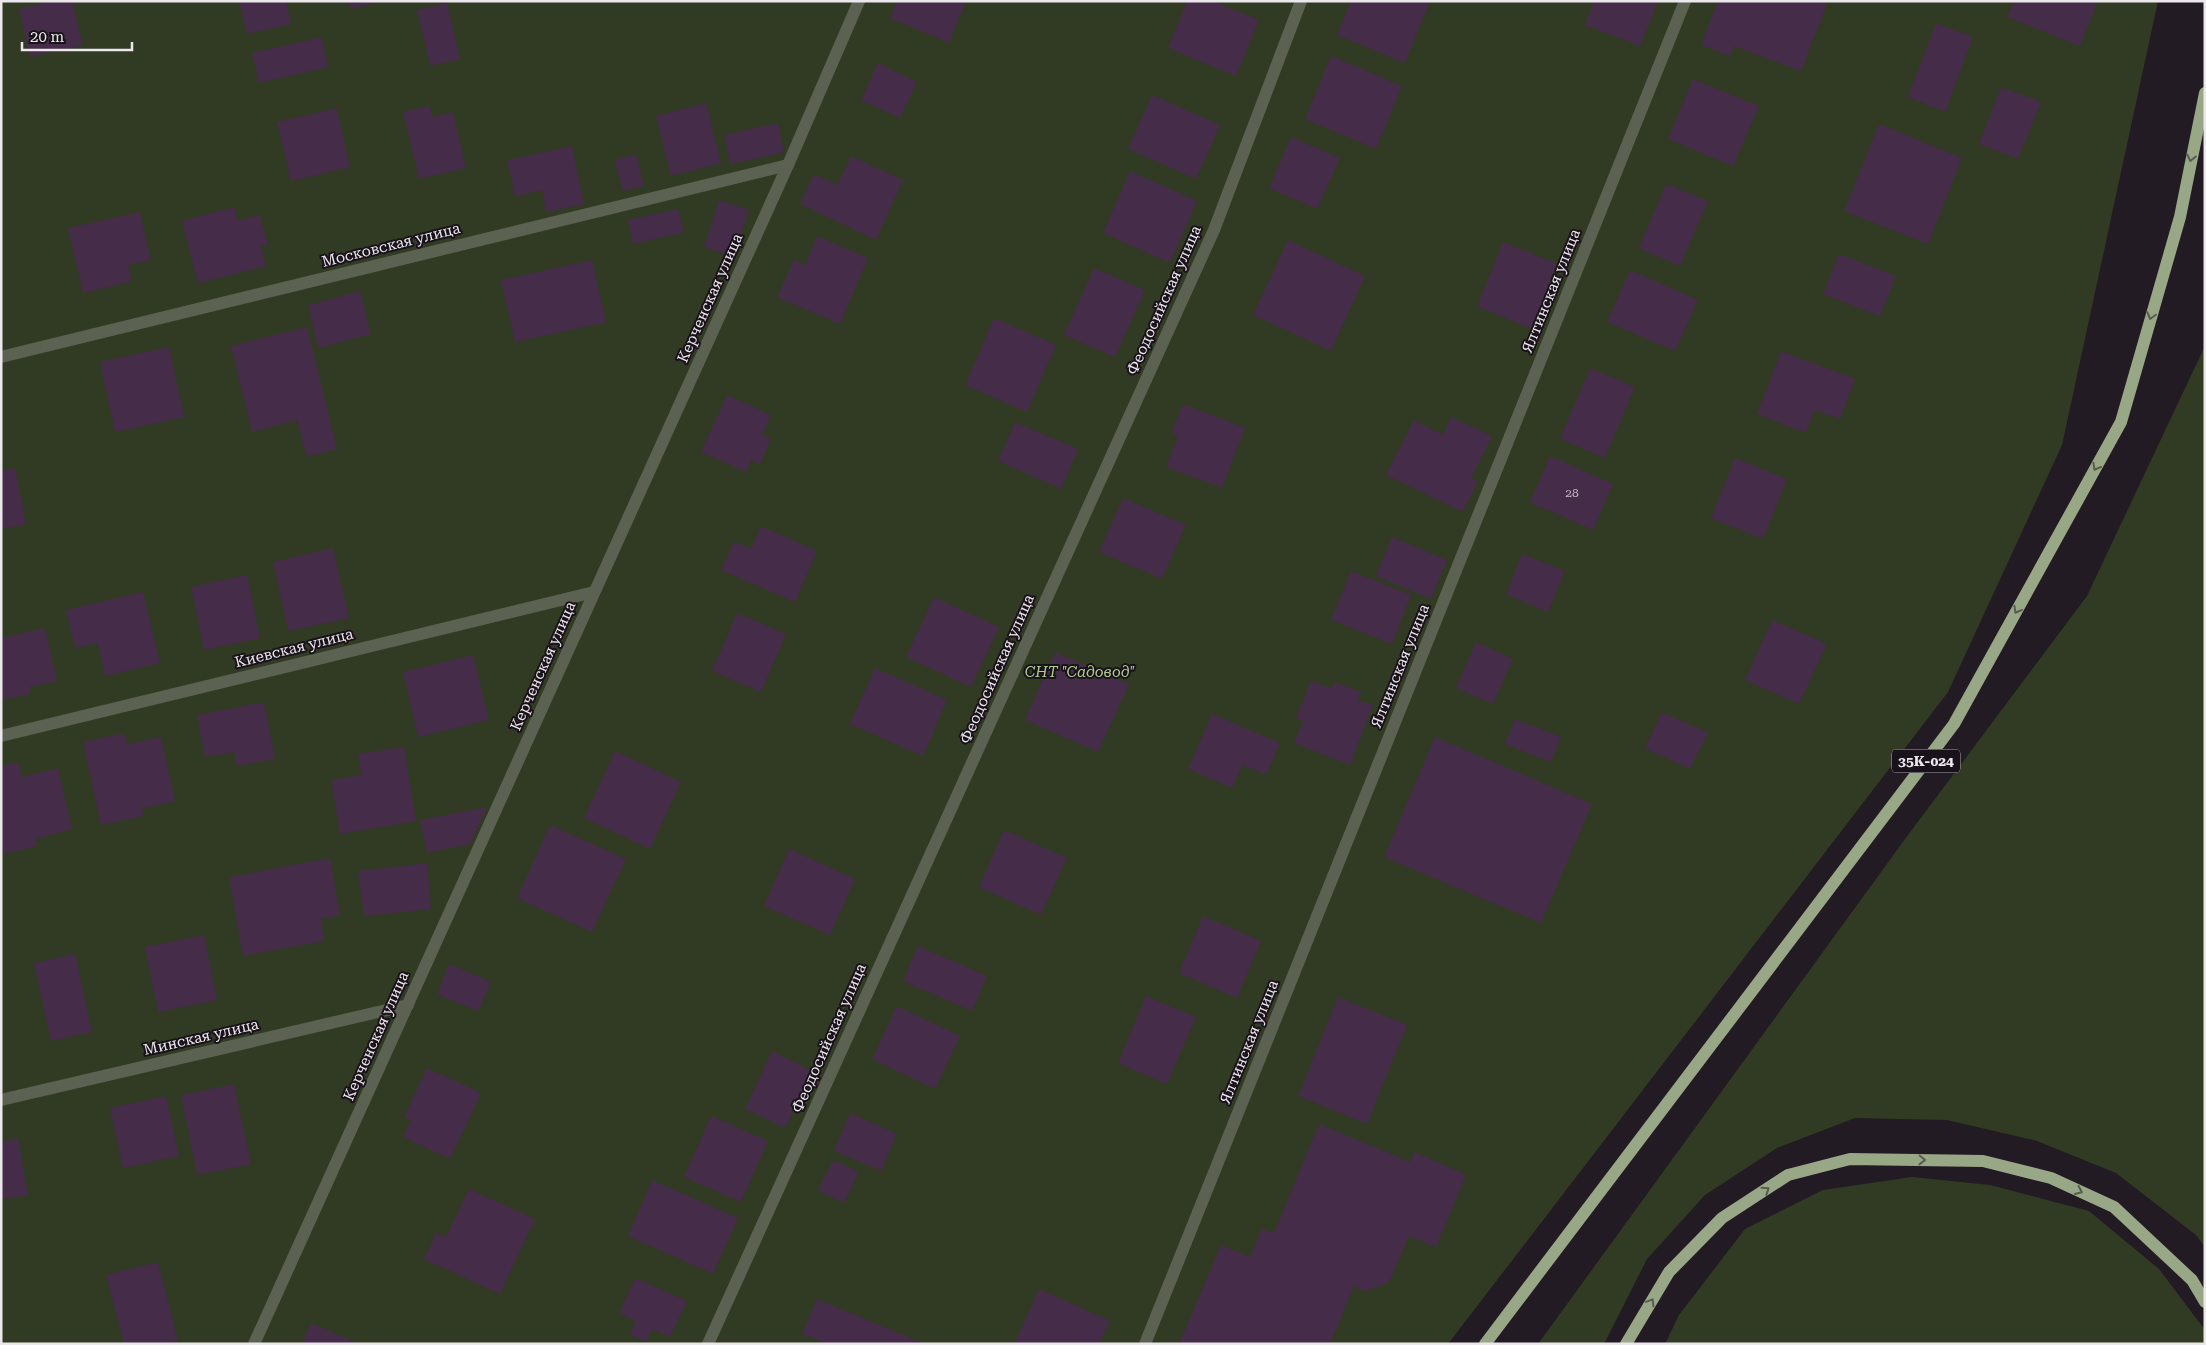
<svg xmlns="http://www.w3.org/2000/svg" width="2206" height="1345" font-family="'Roboto Serif',serif">
<style>
.green{fill:#313b23}
.building{fill:#452c48}
.lines{fill:none;stroke-linecap:round;stroke-linejoin:round}
.minor{stroke:#5b6252;stroke-width:12}
.primary{stroke:#98a786;stroke-width:12}
.oneway{stroke:#585c50}
.labels{text-anchor:middle;dominant-baseline:central;stroke-width:4;stroke-linejoin:round;paint-order:stroke}
.number-label{font-size:12px;fill:#c2b8c4}
.shield{fill:#19121a;stroke:#ada7ae;stroke-width:1}
.shield-label{font-size:14px;font-weight:bold;fill:#ece7ed}
.street-label{font-size:15px;fill:#ece7ed;stroke:#19121a}
.park-label{font-size:15px;font-style:italic;fill:#b0cd8f;stroke:#19121a}
</style>
<rect width="100%" height="100%" fill="#231b24"/>
<g class="green">
<polygon points="1,1 2158,1 2062,445 1948,692 1448,1344 1,1344"/>
<polygon points="2205,346 2205,1247 2196,1235 2116,1173 2037,1141 1947,1120 1855,1118 1777,1148 1705,1195 1647,1259 1604,1344 1538,1344 1908,835 2087,596"/>
<polygon points="1912,1177 1990,1185 2089,1211 2159,1269 2205,1330 2205,1344 1665,1344 1679,1315 1745,1229 1823,1190"/>
</g>
<g class="building">
<polygon points="53,1 72,1 83,45 30,57 19,9"/>
<polygon points="239,1 286,1 291,24 247,34"/>
<polygon points="349,1 381,1 381,2 351,9"/>
<polygon points="897,1 966,1 949,43 890,18"/>
<polygon points="1187,1 1213,1 1259,20 1236,76 1168,48"/>
<polygon points="1351,1 1430,1 1405,63 1337,35"/>
<polygon points="1594,1 1658,1 1640,46 1585,25"/>
<polygon points="1718,1 1818,1 1827,4 1801,71 1734,46 1730,56 1701,45"/>
<polygon points="2014,1 2098,1 2080,46 2007,17"/>
<polygon points="447,3 460,59 430,66 417,10"/>
<polygon points="1936,23 1973,37 1945,112 1908,97"/>
<polygon points="322,37 328,67 259,83 252,53"/>
<polygon points="1331,56 1402,86 1376,149 1305,119"/>
<polygon points="878,63 917,82 900,118 861,100"/>
<polygon points="1693,79 1759,106 1733,166 1668,139"/>
<polygon points="2001,87 2041,102 2018,159 1979,144"/>
<polygon points="1152,95 1220,125 1196,179 1128,149"/>
<polygon points="706,103 721,163 671,176 656,116"/>
<polygon points="430,106 432,117 453,112 466,168 419,179 403,112"/>
<polygon points="337,108 350,167 291,181 277,122"/>
<polygon points="778,123 784,152 730,164 724,135"/>
<polygon points="1879,124 1962,158 1928,244 1844,211"/>
<polygon points="1291,137 1340,158 1317,209 1269,188"/>
<polygon points="572,146 584,204 546,212 542,190 515,196 507,160"/>
<polygon points="636,154 644,186 623,191 615,160"/>
<polygon points="851,156 903,180 876,240 800,204 814,174 837,185"/>
<polygon points="1130,171 1197,201 1170,263 1103,233"/>
<polygon points="1666,184 1708,201 1680,266 1639,248"/>
<polygon points="719,200 749,210 733,257 704,247"/>
<polygon points="234,207 238,221 260,215 268,245 261,246 266,266 198,283 182,221"/>
<polygon points="678,209 684,232 633,244 628,220"/>
<polygon points="140,212 151,260 128,265 132,281 83,293 68,228"/>
<polygon points="817,236 868,258 840,324 777,297 794,260 805,265"/>
<polygon points="1288,240 1365,276 1331,351 1253,315"/>
<polygon points="1503,242 1557,264 1531,329 1477,306"/>
<polygon points="1839,254 1896,276 1880,316 1823,294"/>
<polygon points="592,260 606,322 515,342 501,280"/>
<polygon points="1094,268 1145,290 1115,357 1064,335"/>
<polygon points="1630,270 1698,300 1675,351 1607,322"/>
<polygon points="360,291 371,334 318,348 308,305"/>
<polygon points="994,318 1056,345 1027,412 965,385"/>
<polygon points="307,327 337,449 307,457 297,420 252,432 231,346"/>
<polygon points="169,347 184,417 115,432 100,362"/>
<polygon points="1781,351 1855,379 1840,419 1814,410 1806,433 1757,414"/>
<polygon points="1590,368 1635,387 1605,458 1560,439"/>
<polygon points="727,395 771,415 762,435 771,439 760,464 751,460 746,472 701,452"/>
<polygon points="1183,404 1245,428 1222,488 1166,467 1178,436 1171,433"/>
<polygon points="1451,417 1492,436 1471,478 1478,481 1463,512 1386,475 1414,420 1443,435"/>
<polygon points="1015,422 1078,449 1061,489 998,461"/>
<polygon points="1550,456 1613,484 1593,530 1530,502"/>
<polygon points="1735,458 1787,479 1763,539 1711,518"/>
<polygon points="15,468 26,524 1,529 1,471"/>
<polygon points="1123,498 1186,525 1162,579 1099,552"/>
<polygon points="761,526 817,551 795,602 721,570 734,541 751,549"/>
<polygon points="1392,537 1447,560 1431,599 1376,576"/>
<polygon points="333,548 349,618 288,631 273,562"/>
<polygon points="1522,554 1565,571 1548,612 1506,594"/>
<polygon points="1351,571 1411,595 1392,644 1331,620"/>
<polygon points="247,575 260,638 204,650 191,587"/>
<polygon points="143,592 160,663 105,676 98,643 75,648 66,610"/>
<polygon points="934,597 999,627 971,687 906,657"/>
<polygon points="737,613 786,634 761,692 712,671"/>
<polygon points="1772,620 1827,644 1799,704 1745,680"/>
<polygon points="45,628 57,681 29,687 30,694 1,700 1,638"/>
<polygon points="1476,642 1513,659 1493,704 1456,688"/>
<polygon points="1055,652 1129,684 1098,752 1025,720"/>
<polygon points="473,655 489,720 418,737 403,672"/>
<polygon points="875,668 947,700 923,756 850,724"/>
<polygon points="1311,681 1332,689 1335,682 1361,692 1358,700 1373,705 1350,765 1294,743 1303,721 1296,718"/>
<polygon points="264,702 275,759 237,766 234,752 205,757 197,715"/>
<polygon points="1662,712 1708,733 1690,769 1645,748"/>
<polygon points="1212,714 1280,743 1266,775 1243,765 1232,788 1188,769"/>
<polygon points="1515,719 1561,737 1551,762 1505,744"/>
<polygon points="124,733 127,744 161,737 175,801 142,808 144,816 101,825 83,742"/>
<polygon points="1435,737 1592,804 1541,923 1384,857"/>
<polygon points="404,747 416,821 340,834 331,780 361,775 358,754"/>
<polygon points="615,751 681,782 650,849 584,818"/>
<polygon points="18,762 22,777 58,768 72,829 35,839 37,846 4,854 1,844 1,766"/>
<polygon points="487,807 470,844 427,853 420,820"/>
<polygon points="550,825 626,859 592,932 517,898"/>
<polygon points="1004,830 1067,858 1041,915 979,887"/>
<polygon points="789,849 855,879 830,935 764,906"/>
<polygon points="330,858 340,915 321,919 324,941 243,956 229,877"/>
<polygon points="427,863 431,909 364,916 358,871"/>
<polygon points="1203,916 1261,941 1237,998 1179,973"/>
<polygon points="204,935 217,1000 158,1012 145,947"/>
<polygon points="918,946 987,976 972,1011 903,981"/>
<polygon points="75,954 92,1032 51,1041 34,963"/>
<polygon points="449,964 491,982 478,1011 437,994"/>
<polygon points="1146,996 1196,1017 1167,1084 1118,1063"/>
<polygon points="1338,997 1407,1025 1367,1124 1298,1096"/>
<polygon points="897,1006 960,1036 935,1089 872,1059"/>
<polygon points="772,1051 812,1071 785,1128 745,1109"/>
<polygon points="427,1068 481,1093 450,1159 403,1137 411,1120 404,1117"/>
<polygon points="234,1084 251,1164 197,1175 181,1095"/>
<polygon points="166,1096 179,1156 123,1168 110,1108"/>
<polygon points="850,1113 897,1134 881,1171 834,1151"/>
<polygon points="711,1116 768,1141 741,1202 684,1177"/>
<polygon points="1319,1124 1410,1162 1414,1152 1466,1175 1436,1247 1409,1236 1389,1282 1366,1291 1354,1286 1330,1344 1179,1344 1221,1245 1250,1257 1262,1228 1274,1233"/>
<polygon points="18,1138 28,1195 1,1199 1,1142"/>
<polygon points="833,1160 859,1172 844,1203 818,1190"/>
<polygon points="652,1180 738,1218 713,1274 628,1236"/>
<polygon points="469,1189 535,1219 500,1294 424,1259 436,1233 446,1237"/>
<polygon points="158,1262 178,1341 167,1344 124,1344 106,1275"/>
<polygon points="635,1278 687,1301 670,1337 652,1329 646,1342 630,1335 636,1321 619,1313"/>
<polygon points="1039,1289 1110,1321 1099,1344 1014,1344"/>
<polygon points="817,1299 925,1344 827,1344 802,1334"/>
<polygon points="311,1323 359,1344 302,1344"/>
</g>
<g class="lines">
<g class="minor">
<polyline points="1,357 788,165"/>
<polyline points="1,736 594,592"/>
<polyline points="1,1100 408,1005"/>
<polyline points="254,1344 788,165 859,1"/>
<polyline points="708,1344 1214,230 1301,1"/>
<polyline points="1145,1344 1685,1"/>
</g>
<g class="primary">
<polyline points="1485,1344 1954,724 2121,422 2180,217 2205,93"/>
<polyline points="1626,1344 1669,1272 1722,1218 1788,1175 1850,1159 1983,1161 2051,1178 2114,1207 2192,1280 2205,1302"/>
</g>
</g>
<defs><path id="oneway-chevron" d="M-2-3.5L2.5 0L-2 3.5" fill="none" stroke-width="1.6" stroke-linecap="round" stroke-linejoin="round" transform="scale(1.25)"/></defs>
<g class="oneway">
<use href="#oneway-chevron" transform="translate(2191 158) rotate(102)"/>
<use href="#oneway-chevron" transform="translate(2151 316) rotate(106)"/>
<use href="#oneway-chevron" transform="translate(2096 467) rotate(119)"/>
<use href="#oneway-chevron" transform="translate(2017 610) rotate(119)"/>
<use href="#oneway-chevron" transform="translate(1922 1160) rotate(1)"/>
<use href="#oneway-chevron" transform="translate(1766 1190) rotate(-33)"/>
<use href="#oneway-chevron" transform="translate(2079 1191) rotate(25)"/>
<use href="#oneway-chevron" transform="translate(1651 1302) rotate(-59)"/>
</g>
<g class="labels">
<g class="number-label">
<text x="1572" y="493">28</text>
</g>
<rect class="shield" x="1892" y="749.5" width="68" height="23" rx="4"/>
<g class="shield-label">
<text x="1926" y="761">35К-024</text>
</g>
<g class="street-label">
<text transform="translate(391 245) rotate(-14)">Московская улица</text>
<text transform="translate(1551 291) rotate(-68)">Ялтинская улица</text>
<text transform="translate(710 298) rotate(-66)">Керченская улица</text>
<text transform="translate(1164 300) rotate(-66)">Феодосийская улица</text>
<text transform="translate(294 648) rotate(-14)">Киевская улица</text>
<text transform="translate(543 666) rotate(-66)">Керченская улица</text>
<text transform="translate(1400 666) rotate(-68)">Ялтинская улица</text>
<text transform="translate(997 669) rotate(-66)">Феодосийская улица</text>
<text transform="translate(376 1036) rotate(-66)">Керченская улица</text>
<text transform="translate(201 1037) rotate(-13)">Минская улица</text>
<text transform="translate(829 1038) rotate(-66)">Феодосийская улица</text>
<text transform="translate(1249 1042) rotate(-68)">Ялтинская улица</text>
</g>
<g class="park-label">
<text x="1080" y="672">СНТ "Садовод"</text>
</g>
</g>
<rect width="2206" height="1345" fill="none" stroke="#ece7ed" stroke-width="5"/>
<path d="M22 42v8h110v-8" fill="none" stroke="#ece7ed" stroke-width="2.5"/>
<text x="30" y="42" font-size="15" fill="#ece7ed" stroke="#19121a" stroke-width="4" paint-order="stroke">20 m</text>
</svg>
